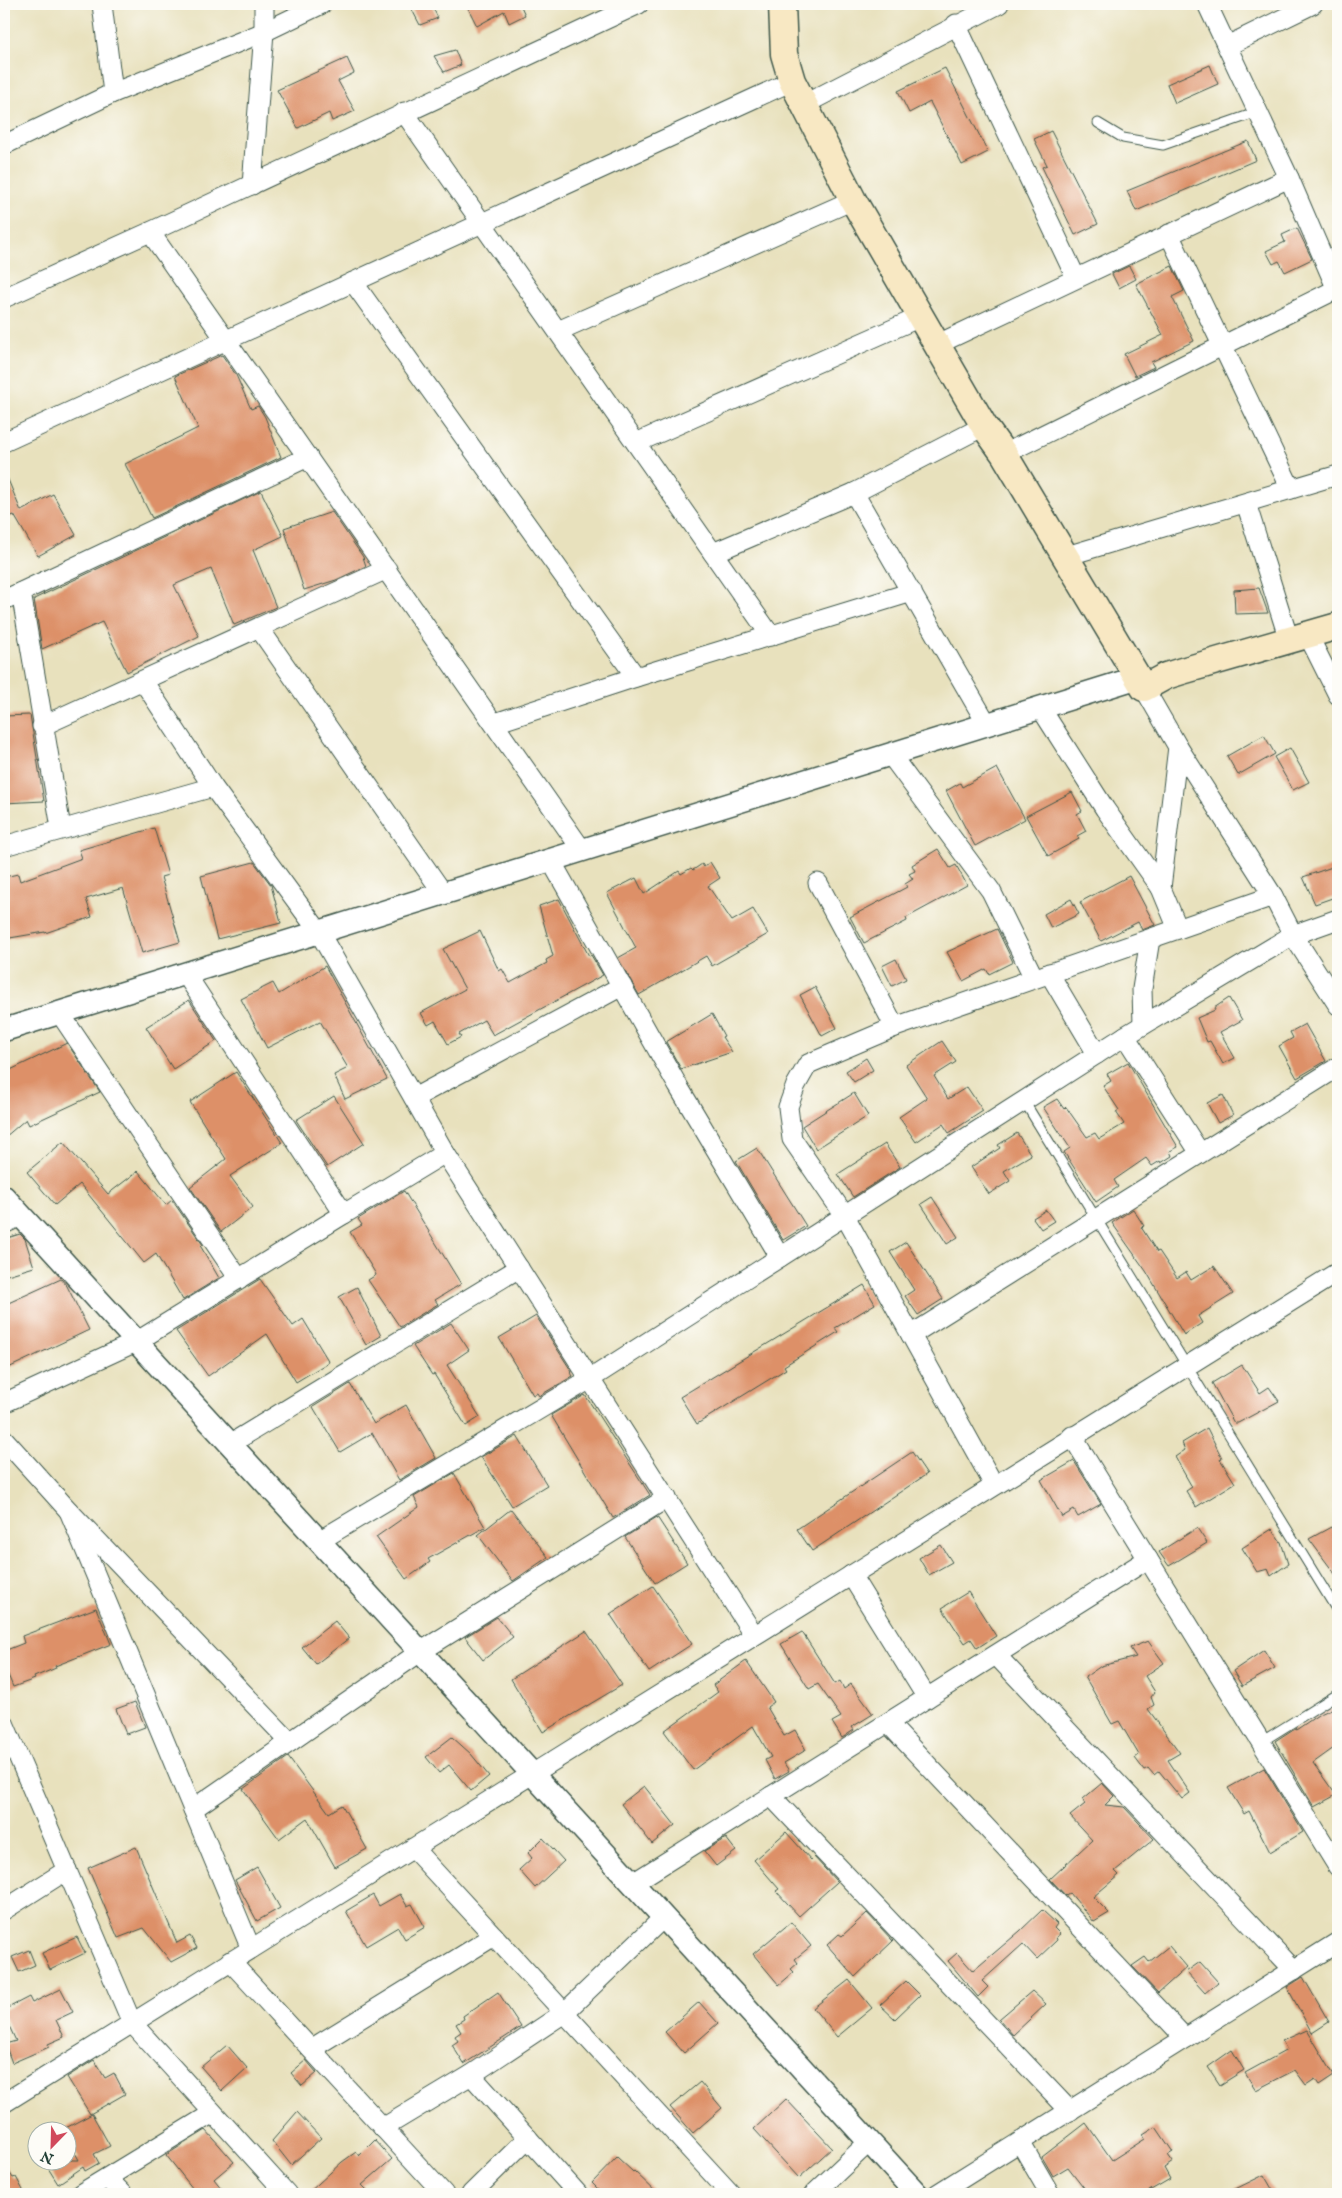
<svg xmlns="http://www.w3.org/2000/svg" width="1342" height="2198" font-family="'IM FELL English',serif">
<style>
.building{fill:#dd9067}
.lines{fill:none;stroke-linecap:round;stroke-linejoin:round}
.service-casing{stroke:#3d5649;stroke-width:11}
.minor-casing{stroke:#3d5649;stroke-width:21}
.tertiary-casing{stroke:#3d5649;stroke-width:25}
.secondary-casing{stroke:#3d5649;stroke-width:29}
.service{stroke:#fff;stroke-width:9}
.minor{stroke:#fff;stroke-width:19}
.tertiary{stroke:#fff;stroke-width:22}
.secondary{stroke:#f8e8c3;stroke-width:26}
</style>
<rect width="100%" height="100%" fill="#fdfcf7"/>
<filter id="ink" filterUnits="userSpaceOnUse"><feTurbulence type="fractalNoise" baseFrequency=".02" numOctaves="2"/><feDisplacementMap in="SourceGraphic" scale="10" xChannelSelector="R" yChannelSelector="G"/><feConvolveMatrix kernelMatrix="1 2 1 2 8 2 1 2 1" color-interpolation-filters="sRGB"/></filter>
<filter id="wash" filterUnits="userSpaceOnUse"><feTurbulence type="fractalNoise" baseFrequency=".0096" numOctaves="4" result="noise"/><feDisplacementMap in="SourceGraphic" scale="20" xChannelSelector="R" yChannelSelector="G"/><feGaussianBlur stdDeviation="1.12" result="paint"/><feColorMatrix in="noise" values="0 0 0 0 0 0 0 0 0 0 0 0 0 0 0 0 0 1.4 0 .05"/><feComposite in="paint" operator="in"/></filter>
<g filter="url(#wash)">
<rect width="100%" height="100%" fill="#e8e1bd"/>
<g id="blocks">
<g class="building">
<polygon points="409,4 431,4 438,18 420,25"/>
<polygon points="466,4 520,4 525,15 509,23 504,11 477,26"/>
<polygon points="455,50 461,65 444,72 434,56"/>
<polygon points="347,58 354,73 338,81 355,111 332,121 329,113 298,128 277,90"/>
<polygon points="1210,65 1218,84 1175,103 1167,84"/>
<polygon points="945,68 988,152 962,165 930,102 909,113 898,91"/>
<polygon points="1051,131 1098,224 1075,235 1042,167 1047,165 1034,139"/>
<polygon points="1248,141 1256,160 1136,211 1127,191"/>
<polygon points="1297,228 1312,259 1285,272 1279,261 1273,264 1266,251 1285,242 1282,235"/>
<polygon points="1129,266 1136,279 1119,288 1112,274"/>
<polygon points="1172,266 1184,291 1172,297 1194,341 1151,362 1154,367 1135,376 1124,354 1163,335 1136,284"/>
<polygon points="222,355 236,375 251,409 258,406 265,417 281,457 152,518 125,464 198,428 175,376"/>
<polygon points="4,470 21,511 53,494 76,535 38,556 14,515 4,519"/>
<polygon points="261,491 283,536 253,550 276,607 234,625 211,569 174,585 199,636 127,672 102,622 42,649 34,599"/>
<polygon points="332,512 363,557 366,566 336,580 304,590 284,528"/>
<polygon points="1259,588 1268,613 1235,614 1234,590"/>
<polygon points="30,715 44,801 4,803 4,716"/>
<polygon points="1264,735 1275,754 1238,775 1227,756"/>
<polygon points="1290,748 1309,782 1293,790 1274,757"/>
<polygon points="997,768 1025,819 975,846 946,791 960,783 962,787"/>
<polygon points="1072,792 1082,811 1077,814 1086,831 1077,836 1079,839 1048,856 1026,816"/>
<polygon points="154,828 168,875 161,877 180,942 142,953 123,888 86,899 92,917 45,933 45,932 4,939 4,877 18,874 20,881 82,858 79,850"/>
<polygon points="938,849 950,868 956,865 967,885 906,918 907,921 864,943 850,917 907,887 905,884 913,879 909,874 915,871 912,865"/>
<polygon points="254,862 271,885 281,923 217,939 201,876"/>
<polygon points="710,862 720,878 708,886 732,921 753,909 768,934 712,966 706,956 639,995 618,958 636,948 607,893 636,878 644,894 679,871 681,874 691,868 693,870 702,864 704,867"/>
<polygon points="1338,865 1338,896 1315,904 1303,877"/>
<polygon points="1129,876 1155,925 1142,930 1138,922 1101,941 1080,902"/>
<polygon points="559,899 589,956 591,955 603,975 493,1035 484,1020 459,1034 461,1037 448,1044 435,1021 428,1025 421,1013 465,989 443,949 480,931 499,971 502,969 510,983 547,963 546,960 553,956 539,906"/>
<polygon points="1071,899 1079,914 1051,928 1044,914"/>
<polygon points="997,929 1013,962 989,974 986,969 963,981 947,952"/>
<polygon points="896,959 906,979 892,986 882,966"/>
<polygon points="325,966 387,1079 345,1099 334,1075 348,1068 320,1021 267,1048 241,999 273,983 279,994"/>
<polygon points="815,987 837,1028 822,1036 800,995"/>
<polygon points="1229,998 1242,1020 1220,1032 1235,1058 1223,1064 1210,1041 1207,1042 1197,1018 1215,1010 1214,1008"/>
<polygon points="189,1000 216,1041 173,1069 146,1027"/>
<polygon points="712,1014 724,1036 722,1037 732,1052 681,1069 666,1042"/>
<polygon points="1305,1024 1326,1061 1297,1078 1279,1046 1293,1038 1290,1032"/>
<polygon points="942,1041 956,1062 934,1076 948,1099 967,1087 983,1111 949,1133 943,1124 916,1142 899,1117 927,1098 906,1065"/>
<polygon points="67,1043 100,1092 29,1125 26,1119 4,1138 4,1073"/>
<polygon points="866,1058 873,1070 854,1082 846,1071"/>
<polygon points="1128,1062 1178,1147 1170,1151 1172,1156 1161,1163 1160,1161 1152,1166 1146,1158 1114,1180 1118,1187 1096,1202 1064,1152 1070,1148 1043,1107 1057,1099 1064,1109 1066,1107 1087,1137 1095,1133 1099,1139 1124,1124 1116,1112 1119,1110 1103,1086 1111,1081 1107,1074"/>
<polygon points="236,1072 282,1143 230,1176 253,1207 221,1232 190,1187 226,1159 190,1102"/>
<polygon points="854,1093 868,1116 816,1149 802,1126"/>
<polygon points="1223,1095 1233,1115 1218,1123 1207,1103"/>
<polygon points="334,1096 364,1143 327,1167 296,1120"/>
<polygon points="1017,1133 1031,1155 1004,1171 1010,1181 989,1194 971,1167 1000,1148 998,1145"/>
<polygon points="63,1142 108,1194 138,1171 166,1205 172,1200 203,1245 201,1247 219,1278 183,1300 156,1254 144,1263 80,1184 55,1205 27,1172"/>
<polygon points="885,1144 900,1167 853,1197 838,1174"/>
<polygon points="757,1148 806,1226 783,1240 736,1161"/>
<polygon points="404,1191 461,1284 435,1300 438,1304 400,1327 368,1280 376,1275 374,1271 350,1232 362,1225 358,1219"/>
<polygon points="932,1197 958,1237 947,1244 921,1204"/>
<polygon points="1133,1209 1144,1226 1141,1227 1157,1252 1159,1251 1177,1278 1186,1272 1191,1280 1214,1266 1233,1294 1198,1316 1202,1323 1184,1335 1146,1271 1112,1223"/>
<polygon points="1046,1210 1054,1221 1041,1229 1033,1218"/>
<polygon points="20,1234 25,1239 34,1267 4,1276 4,1239"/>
<polygon points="906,1242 943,1299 918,1315 905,1296 914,1290 890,1252"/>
<polygon points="61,1279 67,1286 89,1330 4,1370 4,1305"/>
<polygon points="260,1279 293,1326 303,1319 329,1362 296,1382 267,1334 208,1376 176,1331"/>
<polygon points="864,1285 875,1304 835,1328 838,1332 784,1366 786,1369 697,1424 680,1397"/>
<polygon points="357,1287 381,1336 366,1345 339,1297"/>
<polygon points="536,1316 572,1372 571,1373 573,1376 539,1396 537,1393 533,1395 499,1338"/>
<polygon points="451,1323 469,1350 447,1365 480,1417 466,1426 434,1374 432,1375 413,1346"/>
<polygon points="1242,1365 1260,1393 1269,1387 1279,1401 1238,1423 1234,1423 1212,1383"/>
<polygon points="350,1384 374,1424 406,1405 436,1458 399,1480 372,1433 340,1452 313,1407"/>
<polygon points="585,1395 650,1495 613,1518 551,1415"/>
<polygon points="1207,1428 1222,1458 1220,1459 1235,1483 1196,1507 1186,1491 1192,1487 1175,1457 1185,1450 1182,1443"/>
<polygon points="517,1436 547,1485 512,1506 481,1457"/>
<polygon points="912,1452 927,1474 812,1551 797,1529"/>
<polygon points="1074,1461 1101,1504 1078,1517 1074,1510 1062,1517 1041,1480"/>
<polygon points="454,1473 485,1527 428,1559 430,1562 406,1579 376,1537 419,1507 414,1497"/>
<polygon points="511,1509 548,1557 513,1581 478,1535"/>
<polygon points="657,1517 687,1563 655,1583 625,1537"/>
<polygon points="1331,1527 1333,1530 1338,1527 1338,1578 1309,1539"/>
<polygon points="1197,1528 1207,1543 1169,1566 1159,1552"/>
<polygon points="1272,1529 1281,1542 1288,1564 1271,1576 1268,1569 1257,1572 1242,1548"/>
<polygon points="941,1545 952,1562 929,1575 919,1558"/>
<polygon points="653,1586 692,1644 649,1672 610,1614"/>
<polygon points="968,1592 996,1636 977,1648 971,1639 965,1643 942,1608"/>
<polygon points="96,1608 111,1644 55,1666 56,1668 34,1677 35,1679 13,1687 4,1665 4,1651 24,1643 22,1636"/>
<polygon points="497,1617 513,1637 483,1660 465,1637"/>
<polygon points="335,1621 349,1638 316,1664 302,1647"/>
<polygon points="586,1631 622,1685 543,1732 511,1679"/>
<polygon points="802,1632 835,1684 840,1681 844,1689 851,1684 873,1714 852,1727 854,1730 842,1738 832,1722 841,1717 818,1684 809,1689 781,1644"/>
<polygon points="1148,1641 1164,1663 1145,1676 1155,1692 1151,1697 1154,1705 1148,1709 1180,1753 1168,1760 1190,1793 1182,1799 1159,1771 1154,1775 1148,1768 1144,1770 1135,1758 1139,1755 1119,1721 1112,1724 1085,1677 1101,1666 1136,1657 1130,1648"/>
<polygon points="1264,1650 1275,1668 1242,1686 1233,1671"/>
<polygon points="746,1661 774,1702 767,1707 784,1736 795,1730 806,1750 784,1763 789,1771 775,1779 765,1760 771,1757 753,1726 693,1770 664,1731 718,1692 713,1685"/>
<polygon points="135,1702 145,1727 126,1734 116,1709"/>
<polygon points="1338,1706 1338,1745 1313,1763 1336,1795 1314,1807 1275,1741 1295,1728 1296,1730 1318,1715"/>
<polygon points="452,1737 471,1754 489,1776 471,1791 449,1765 439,1773 426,1757"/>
<polygon points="288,1757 329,1813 342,1805 367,1849 335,1867 307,1818 279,1839 243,1789"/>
<polygon points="1264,1768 1303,1832 1270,1852 1249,1811 1244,1814 1228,1788"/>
<polygon points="1102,1783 1114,1796 1105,1805 1124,1807 1154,1839 1115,1871 1119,1875 1093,1897 1109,1913 1094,1922 1070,1893 1066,1896 1050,1879 1092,1840 1070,1816 1085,1804 1083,1799"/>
<polygon points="644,1786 675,1825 652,1844 621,1804"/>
<polygon points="786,1832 811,1860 814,1857 837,1882 799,1916 776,1891 779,1889 754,1860"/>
<polygon points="543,1838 564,1861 535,1888 519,1870 532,1858 528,1853"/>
<polygon points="726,1838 736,1851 716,1866 704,1851"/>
<polygon points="136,1847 177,1943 190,1936 197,1948 171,1962 144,1928 118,1938 88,1868"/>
<polygon points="257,1867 280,1908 257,1921 235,1880"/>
<polygon points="400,1894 407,1906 412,1904 425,1927 405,1939 398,1927 366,1946 346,1911 373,1895 379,1906"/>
<polygon points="1042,1910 1057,1924 1054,1928 1060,1934 1056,1937 1057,1940 1037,1959 1023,1944 982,1981 988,1987 978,1997 948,1961 957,1953 973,1971 1020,1931"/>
<polygon points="867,1913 893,1941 855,1977 827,1945 839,1934 842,1936"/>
<polygon points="791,1922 811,1946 795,1959 798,1963 791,1969 794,1972 779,1985 753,1954"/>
<polygon points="77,1937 85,1953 50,1970 42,1953"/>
<polygon points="1169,1946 1187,1967 1158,1993 1132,1966 1145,1957 1149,1962"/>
<polygon points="29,1950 35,1965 19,1972 12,1957"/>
<polygon points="1200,1962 1218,1982 1205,1993 1186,1972"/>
<polygon points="1303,1977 1329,2022 1312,2033 1287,1987"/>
<polygon points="849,1980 872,2008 837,2037 813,2008"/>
<polygon points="906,1981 920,1995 895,2019 880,2005"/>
<polygon points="61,1989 73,2012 56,2020 64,2037 48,2044 49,2047 12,2063 5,2044 16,2041 4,2015 4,2010 29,1997 32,2003"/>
<polygon points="1032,1991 1046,2004 1013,2035 999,2019"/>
<polygon points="498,1992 521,2027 464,2064 452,2045 458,2041 455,2036 461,2032 456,2024 464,2019 463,2016"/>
<polygon points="699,2002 718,2023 684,2053 665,2032"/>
<polygon points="1307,2030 1334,2075 1319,2085 1315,2079 1306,2085 1295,2070 1256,2090 1245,2073 1287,2050 1282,2041"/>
<polygon points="227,2045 247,2068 222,2091 201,2067"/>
<polygon points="1232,2050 1244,2070 1220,2085 1208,2067"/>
<polygon points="94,2060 105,2078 114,2073 125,2094 90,2114 67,2077"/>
<polygon points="306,2060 317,2073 302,2086 291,2073"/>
<polygon points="700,2082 722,2108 693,2133 670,2107"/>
<polygon points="786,2099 832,2148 799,2178 754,2129"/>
<polygon points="297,2112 321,2138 291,2165 272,2141"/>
<polygon points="92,2114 110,2146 94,2154 99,2163 85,2171 83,2167 58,2184 43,2160 79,2160 68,2140 68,2130 62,2130"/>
<polygon points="1086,2123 1112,2160 1145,2139 1143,2135 1156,2127 1173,2152 1168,2155 1173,2162 1164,2168 1170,2179 1144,2194 1089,2194 1068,2167 1053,2176 1042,2157"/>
<polygon points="206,2130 234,2162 214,2179 226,2194 197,2194 166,2155"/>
<polygon points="375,2140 392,2159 362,2185 371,2194 307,2194 342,2162 356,2152 359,2156"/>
<polygon points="617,2157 633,2172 634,2171 658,2194 603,2194 592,2183"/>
<polygon points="4,2164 13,2178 16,2177 25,2194 4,2194"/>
<polygon points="1264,2175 1275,2194 1225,2194"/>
</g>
</g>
</g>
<g filter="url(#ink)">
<use href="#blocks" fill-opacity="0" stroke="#3d5649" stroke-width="1"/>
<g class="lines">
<g class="service-casing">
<g id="service">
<polyline points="1098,123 1123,138 1163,145 1258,112"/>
<polyline points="1024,1101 1338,1612"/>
<polyline points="1261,1742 1338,1694"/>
</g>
</g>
<g class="minor-casing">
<g id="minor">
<polyline points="102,4 113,93"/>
<polyline points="1207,4 1289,178 1338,292"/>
<polyline points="956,24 1076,278"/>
<polyline points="1227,46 1313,4"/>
<polyline points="805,104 999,4"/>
<polyline points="404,112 771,636"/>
<polyline points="4,145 113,93 264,32 322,4"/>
<polyline points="252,185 264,32 264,4"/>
<polyline points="150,232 582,850"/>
<polyline points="1169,234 1291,489"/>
<polyline points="353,282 636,677"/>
<polyline points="4,298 150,232 639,4"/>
<polyline points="558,331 853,200"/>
<polyline points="936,345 1289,178"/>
<polyline points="4,442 792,81"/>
<polyline points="636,443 920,317"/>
<polyline points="1004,454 1337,289"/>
<polyline points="854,493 987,724"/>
<polyline points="1246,503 1289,640"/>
<polyline points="713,553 854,493 984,426"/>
<polyline points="1063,557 1338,475"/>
<polyline points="21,592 61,828"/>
<polyline points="4,600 308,457"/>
<polyline points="259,628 443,893"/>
<polyline points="1308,635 1338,695"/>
<polyline points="143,681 213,787 319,932 445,1153 754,1635"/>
<polyline points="1144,688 1178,747 1273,896 1293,935 1338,1005"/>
<polyline points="1040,707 1105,809 1161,888"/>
<polyline points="495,723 636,677 912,592"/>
<polyline points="42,726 387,569"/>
<polyline points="1178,747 1161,888 1178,929"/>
<polyline points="890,754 991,891 1034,978"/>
<polyline points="4,846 213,787"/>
<polyline points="550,859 678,1086 780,1257"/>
<polyline points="818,883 895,1027"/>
<polyline points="1049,973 1097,1054"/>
<polyline points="59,1012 239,1279"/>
<polyline points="1143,1025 1142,989 1150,939"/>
<polyline points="1125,1036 1200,1153"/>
<polyline points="414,1098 622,986"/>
<polyline points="344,1214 445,1153"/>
<polyline points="4,1224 21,1216"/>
<polyline points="911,1335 1338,1067"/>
<polyline points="4,1403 136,1342 344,1214 185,973"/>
<polyline points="1072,1436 1338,1867"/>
<polyline points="4,1439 69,1511 290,1742"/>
<polyline points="230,1444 519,1268"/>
<polyline points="994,1485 845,1216 792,1139 788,1107 796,1085 808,1064 895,1027 1273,896"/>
<polyline points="69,1511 251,1949"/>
<polyline points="319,1541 590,1379 1125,1036 1293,935 1338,919"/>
<polyline points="851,1575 927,1698"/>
<polyline points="996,1655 1294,1970"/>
<polyline points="4,1723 132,2023 287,2194"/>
<polyline points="888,1723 1185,2038"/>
<polyline points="771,1796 1070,2111"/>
<polyline points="193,1809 420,1652 667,1498"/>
<polyline points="413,1848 731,2194"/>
<polyline points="633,1883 1148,1559"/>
<polyline points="4,1910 67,1870"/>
<polyline points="230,1961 444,2194"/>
<polyline points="311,2049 494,1936"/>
<polyline points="471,2075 578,2194"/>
<polyline points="4,2103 1338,1272"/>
<polyline points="383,2128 471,2075 564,2013 664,1917"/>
<polyline points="1020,2142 1050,2194"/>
<polyline points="107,2178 123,2194"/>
<polyline points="80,2194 213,2113"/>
<polyline points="471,2194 528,2138"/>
<polyline points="814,2194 869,2142"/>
<polyline points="937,2194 1338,1942"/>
</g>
</g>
<g class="tertiary-casing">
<g id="tertiary">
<polyline points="4,1030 1139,677"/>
<polyline points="4,1197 917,2194"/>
</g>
</g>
<g class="secondary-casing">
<polyline id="secondary" points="782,4 784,54 792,81 853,200 984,426 1004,454 1144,688 1166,676 1182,671 1338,626"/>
</g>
<use href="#service" class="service"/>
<use href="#minor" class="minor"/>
<use href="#tertiary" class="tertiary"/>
<use href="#secondary" class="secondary"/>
</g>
</g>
<rect width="1342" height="2198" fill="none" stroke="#fdfcf7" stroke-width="20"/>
<g transform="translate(52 2146) rotate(203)"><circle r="24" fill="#fdfcf7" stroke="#a4b0a9"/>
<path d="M0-4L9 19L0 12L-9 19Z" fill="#d1495b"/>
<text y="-8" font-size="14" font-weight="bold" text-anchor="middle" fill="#1f3d34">N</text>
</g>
</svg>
